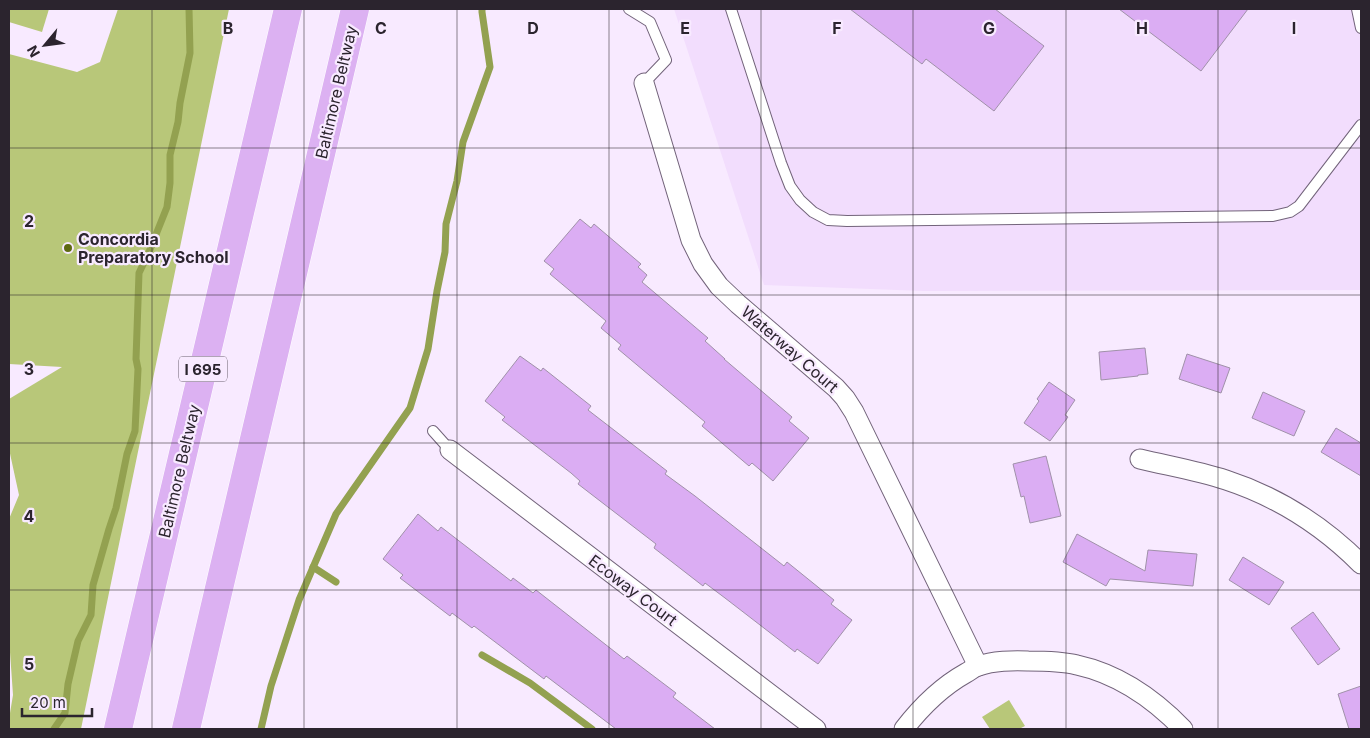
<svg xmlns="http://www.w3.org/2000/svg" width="1370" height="738" font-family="Inter,sans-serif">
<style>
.built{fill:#f2ddfd}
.green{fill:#b8c779}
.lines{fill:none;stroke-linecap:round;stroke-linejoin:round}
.stream{stroke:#93a150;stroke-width:7}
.building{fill:#dbadf3;stroke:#a091a9}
.lane-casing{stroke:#72637a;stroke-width:12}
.street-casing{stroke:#72637a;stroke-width:21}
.highway-casing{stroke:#fff;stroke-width:29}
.lane{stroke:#fff;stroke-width:10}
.street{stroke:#fff;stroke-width:19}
.highway{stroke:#dcb1f2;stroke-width:28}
.grid{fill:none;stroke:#2b242e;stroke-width:1;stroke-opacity:0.55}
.poi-dot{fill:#5e6a12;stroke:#f8eaff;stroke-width:2}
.labels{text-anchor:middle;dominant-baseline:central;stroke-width:4.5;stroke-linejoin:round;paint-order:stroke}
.shield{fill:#f8eaff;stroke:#685f6d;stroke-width:1}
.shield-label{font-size:15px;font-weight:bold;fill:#2b242e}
.street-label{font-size:16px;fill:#2b242e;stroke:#f8eaff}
.poi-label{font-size:16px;font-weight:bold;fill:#2b242e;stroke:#f8eaff;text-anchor:start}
.grid-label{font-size:16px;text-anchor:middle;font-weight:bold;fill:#2b242e;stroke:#f8eaff;stroke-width:4.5;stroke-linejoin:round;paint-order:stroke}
</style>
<rect width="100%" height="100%" fill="#f8eaff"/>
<polygon class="built" points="674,9 1361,9 1361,290 924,291 764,285"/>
<g class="green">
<polygon points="9,9 49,9 42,32 9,22"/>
<polygon points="118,9 229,9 81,729 9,729 9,719 13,695 9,638 9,519 19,495 9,449 9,399 62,367 9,364 9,54 77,72 100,62"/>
<polygon points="1009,700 1025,726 1019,729 990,729 982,717"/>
</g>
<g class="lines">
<g class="stream">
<polyline points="313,567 336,582"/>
<polyline points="482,655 530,683 592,729"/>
<polyline points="54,729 65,713 68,684 78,641 91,615 93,585 109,529 116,508 127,454 135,431 138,369 136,359 139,273 149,252 167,207 170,183 170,155 178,122 180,103 190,53 189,9"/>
<polyline points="261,729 271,686 299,600 336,514 410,408 428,349 437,291 445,252 446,224 457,181 463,142 490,67 482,12 482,9"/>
</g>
</g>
<g class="building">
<polygon points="850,9 995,9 1044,46 994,111 926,59 922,64"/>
<polygon points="1119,9 1248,9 1201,71"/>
<polygon points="580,219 591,228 594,224 641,264 638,267 647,275 642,282 708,338 705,341 725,359 724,359 792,417 789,421 809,438 773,481 752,463 749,466 702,426 705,422 618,349 621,345 601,328 606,321 550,274 554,269 544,261"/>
<polygon points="1145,348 1148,374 1138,375 1138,376 1101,380 1099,352"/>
<polygon points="1187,354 1230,368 1221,393 1179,379"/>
<polygon points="520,356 541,371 543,368 591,406 588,410 667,471 665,474 695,496 784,566 787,562 834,600 831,604 852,620 818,664 797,649 795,652 725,598 705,583 703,586 654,548 656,544 578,484 580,481 571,473 502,420 505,417 485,401"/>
<polygon points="1049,382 1075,400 1065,415 1068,417 1050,441 1024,423 1039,401 1037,399"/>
<polygon points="1263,392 1305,411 1294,436 1252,418"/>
<polygon points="1336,428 1361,443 1361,476 1321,452"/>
<polygon points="1046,456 1061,516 1030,523 1024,496 1021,497 1013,464"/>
<polygon points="418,514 438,531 441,527 511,581 513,578 533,593 536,590 624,659 627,656 676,693 673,697 715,729 616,729 546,676 544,679 474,626 472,628 452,613 450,616 400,578 403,575 383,559"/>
<polygon points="1077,534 1145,571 1148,550 1197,554 1193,586 1110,579 1106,586 1063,562"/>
<polygon points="1243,557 1284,582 1269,605 1229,580"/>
<polygon points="1313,612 1340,649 1318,665 1291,628"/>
<polygon points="1361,686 1361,729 1349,729 1338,694"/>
</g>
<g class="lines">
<g class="lane-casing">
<g id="lane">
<polyline points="629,9 650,22 666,60 644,83"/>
<polyline points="731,9 781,163 790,186 800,200 813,212 828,220 847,221 1273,216 1290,212 1299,206 1361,125"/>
<polyline points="1357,9 1361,28"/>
<polyline points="433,431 450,450"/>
</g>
</g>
<g class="street-casing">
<g id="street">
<polyline points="644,83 691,240 703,264 719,286 738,304 836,388 845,398 854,412 978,666"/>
<polyline points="450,450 816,729"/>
<path d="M1140,459C1169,466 1198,471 1226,480C1278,497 1323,526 1361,564"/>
<path d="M904,729C921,707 941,687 966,673C970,671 974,667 979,666C992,661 1014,660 1028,661C1044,661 1061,661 1077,665C1118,674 1154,699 1183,729"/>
</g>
</g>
<g class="highway-casing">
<g id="highway">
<polyline points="118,729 288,9"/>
<polyline points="186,729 355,9"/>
</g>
</g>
<use href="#lane" class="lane"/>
<use href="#street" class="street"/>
<use href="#highway" class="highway"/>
</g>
<path class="grid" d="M152,9V729M304,9V729M457,9V729M609,9V729M761,9V729M913,9V729M1066,9V729M1218,9V729M9,148H1361M9,295H1361M9,443H1361M9,590H1361"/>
<circle class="poi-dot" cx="68" cy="248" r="5"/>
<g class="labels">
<rect class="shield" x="179" y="356.5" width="48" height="25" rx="4"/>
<g class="shield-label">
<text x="203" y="369">I 695</text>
</g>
<g class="street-label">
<text transform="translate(336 92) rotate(-77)">Baltimore Beltway</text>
<text transform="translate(790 349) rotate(41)">Waterway Court</text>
<text transform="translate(179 471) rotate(-77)">Baltimore Beltway</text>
<text transform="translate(633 590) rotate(37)">Ecoway Court</text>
</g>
<g class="poi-label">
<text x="78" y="239">Concordia<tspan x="78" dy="18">Preparatory School</tspan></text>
</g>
</g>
<g class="grid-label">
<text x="228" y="34">B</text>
<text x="381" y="34">C</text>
<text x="533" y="34">D</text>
<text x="685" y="34">E</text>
<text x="837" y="34">F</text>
<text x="989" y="34">G</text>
<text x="1142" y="34">H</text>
<text x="1294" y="34">I</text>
<text x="29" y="227">2</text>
<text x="29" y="375">3</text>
<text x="29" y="522">4</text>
<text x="29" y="670">5</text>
</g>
<rect width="1370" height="738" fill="none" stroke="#2b242e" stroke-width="20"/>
<g transform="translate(45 45) rotate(241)" stroke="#f8eaff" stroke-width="4" paint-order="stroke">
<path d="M0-4L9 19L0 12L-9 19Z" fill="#2b242e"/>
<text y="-8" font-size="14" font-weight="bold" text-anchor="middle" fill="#2b242e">N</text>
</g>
<path d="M22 708v8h70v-8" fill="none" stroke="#2b242e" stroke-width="2.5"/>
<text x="30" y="708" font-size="15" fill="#2b242e" stroke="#f8eaff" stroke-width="4" paint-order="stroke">20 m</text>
</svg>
